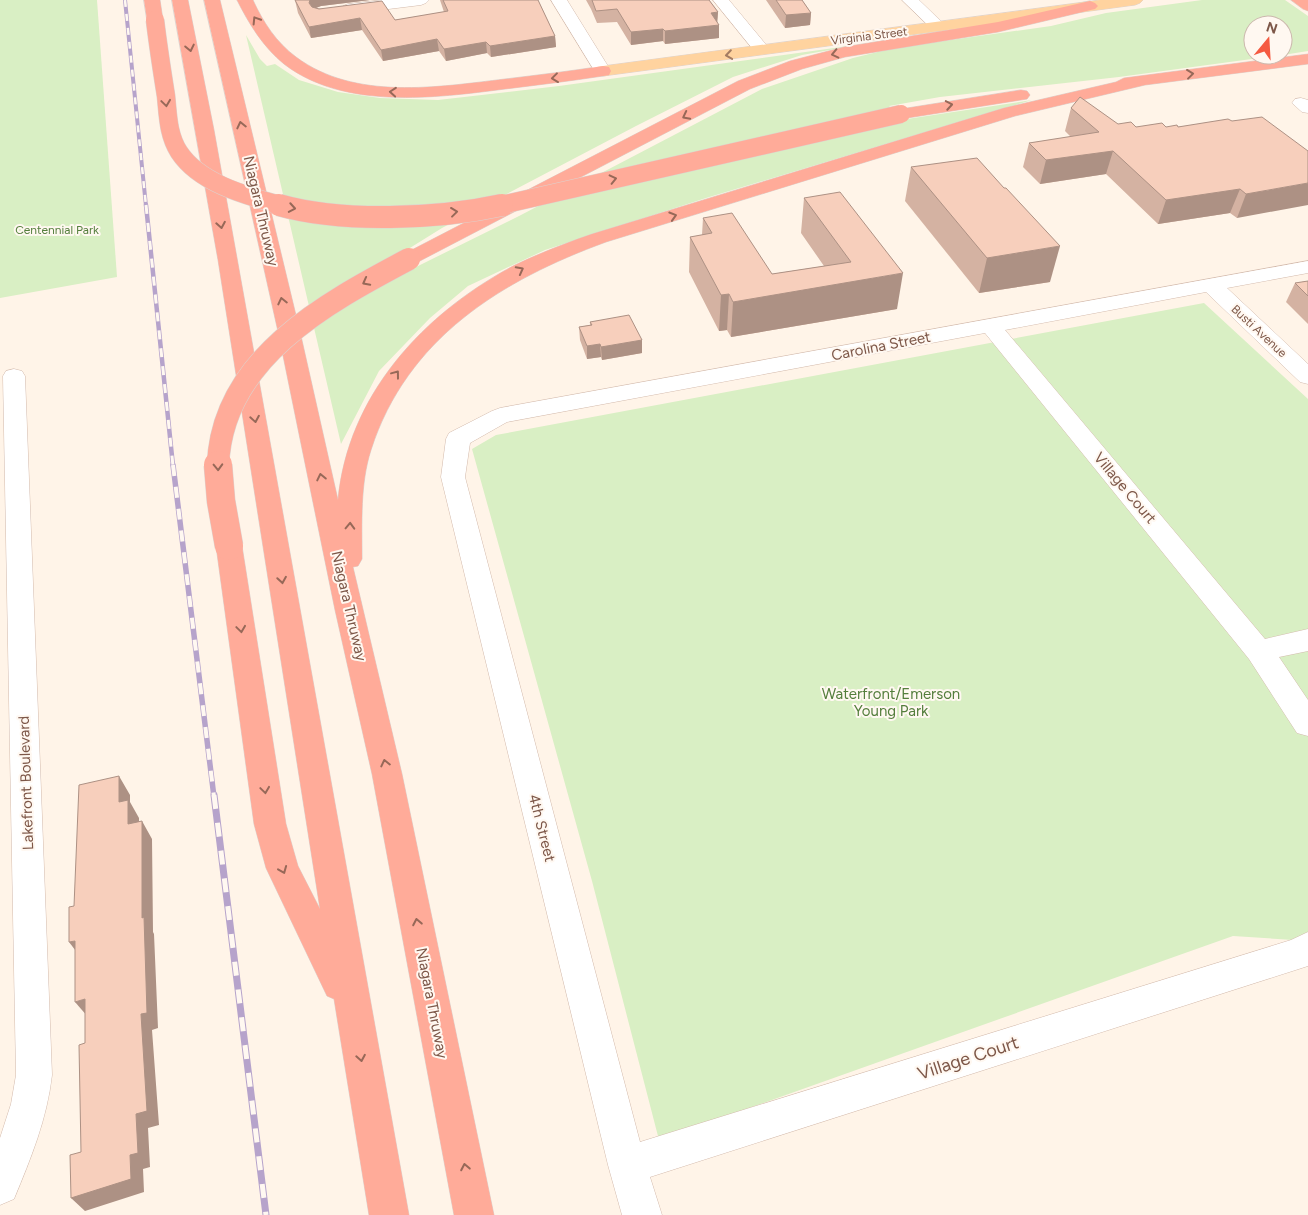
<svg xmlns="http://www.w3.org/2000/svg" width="1308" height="1215" font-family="Figtree,sans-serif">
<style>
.green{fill:#d9efc4}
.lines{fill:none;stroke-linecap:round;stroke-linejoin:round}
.minor-casing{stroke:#d3baac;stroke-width:1}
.major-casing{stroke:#ddd3cf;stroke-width:1}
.highway-casing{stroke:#ddd3cf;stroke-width:1}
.minor{fill:#fff;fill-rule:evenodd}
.major{fill:#ffd39f;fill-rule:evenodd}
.highway{fill:#ffab99;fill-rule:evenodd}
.rail-far3-casing{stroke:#b6a3cb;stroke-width:4}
.rail-far2-casing{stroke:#b6a3cb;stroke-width:4.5}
.rail-far1-casing{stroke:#b6a3cb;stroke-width:5.5}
.rail-casing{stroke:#b6a3cb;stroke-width:7}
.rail-far3{stroke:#fff8f1;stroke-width:2.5;stroke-dasharray:7;stroke-linecap:butt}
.rail-far2{stroke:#fff8f1;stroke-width:3;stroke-dasharray:9;stroke-linecap:butt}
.rail-far1{stroke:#fff8f1;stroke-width:4;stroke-dasharray:11;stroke-linecap:butt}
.rail{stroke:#fff8f1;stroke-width:5;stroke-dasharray:14;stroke-linecap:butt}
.highway-bridge-far2-casing{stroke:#ddd3cf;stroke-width:19;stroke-linecap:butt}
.highway-bridge-far1-casing{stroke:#ddd3cf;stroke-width:23;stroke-linecap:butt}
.highway-bridge-casing{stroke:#ddd3cf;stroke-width:29;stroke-linecap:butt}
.highway-bridge-far2{stroke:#ffab99;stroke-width:18}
.highway-bridge-far1{stroke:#ffab99;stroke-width:22}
.highway-bridge{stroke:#ffab99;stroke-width:28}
.wall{fill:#d4b2a2}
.shaded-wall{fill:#ad9184}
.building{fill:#f7cfbc;stroke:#ad9184}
.oneway{stroke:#976858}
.oneway2{stroke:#a47c62}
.labels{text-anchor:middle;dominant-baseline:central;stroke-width:4;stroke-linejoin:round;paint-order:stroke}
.far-street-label{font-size:12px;fill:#7d5748;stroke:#fff8f1}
.far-park-label{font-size:12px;fill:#547e3c;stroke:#fff8f1}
.street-label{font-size:15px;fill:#7d5748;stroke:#fff8f1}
.park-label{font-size:15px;fill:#547e3c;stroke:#fff8f1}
.near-street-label{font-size:18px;fill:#7d5748;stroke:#fff8f1}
</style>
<rect width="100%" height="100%" fill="#fff4e8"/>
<g class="green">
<polygon points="0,0 97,0 117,277 0,298"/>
<polygon points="1202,0 1285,0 1308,16 1308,51 1283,55 1283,25 1253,25 1253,55 1282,55 1119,77 940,97 889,106 907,119 1032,100 706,198 545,250 468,286 430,318 379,371 341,444 246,35 260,59 267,66 275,64 299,80 338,92 380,98 438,100 559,86 863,44 802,55 733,77 636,126 442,228 397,256 414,268 521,215 762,89 853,58 894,48 1051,26 1106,13"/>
<polygon points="1204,303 1308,399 1308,950 1293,940 1233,936 659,1140 592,881 472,449 496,435"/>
</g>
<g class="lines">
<g class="minor-casing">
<g id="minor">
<polygon points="383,0 429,0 426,3 421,5 348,14 343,12 340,9 343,6 348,4"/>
<polygon points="551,0 567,0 611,71 609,75 597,75"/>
<polygon points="713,0 729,0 768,47 770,50 768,53 756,53"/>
<polygon points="902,0 919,0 947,27 945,30 933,30"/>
<polygon points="1301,98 1308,100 1308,113 1302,112 1292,103 1295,99"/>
<polygon points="1308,261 1308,273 1227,288 1308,364 1308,384 1300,382 1206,292 1005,330 1265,639 1308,629 1308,651 1279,657 1308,700 1308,736 1297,733 1249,659 985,333 507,422 470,443 465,477 640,1142 1291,940 1308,932 1308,966 650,1177 662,1215 622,1215 608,1165 441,477 446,439 449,433 492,411 500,408"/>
<path d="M14,369L22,371L25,376L52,1075C47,1119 31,1158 14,1199L0,1205V1138L11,1104L16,1075L3,376L6,371Z"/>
</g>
</g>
<g class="major-casing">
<polygon id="major" points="1100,0 1143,0 1140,3 1135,5 603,76 597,75 595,71 597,67 603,66"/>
</g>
<g class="highway-casing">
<g id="highway">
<polygon points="144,0 160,0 163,20 161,23 149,23 147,20"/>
<polygon points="172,0 188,0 214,130 409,1215 369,1215 334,999 327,996 266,868 254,824 216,546 220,539 229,537 238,539 242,546 286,824 298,866 320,909 218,260"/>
<path d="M204,0H220L301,336L338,500C348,394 424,313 515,265C540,253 566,243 592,234L1004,108L1116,82L1124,78L1308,54V64L1145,85L1015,116L606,242C502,280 407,338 371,450C360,484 362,523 362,559L358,566L353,567L402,774L494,1215H454L372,774L335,610L279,336Z"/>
<path d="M237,0H253C263,22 276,42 296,57C355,101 438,87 505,79C538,75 571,71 603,66L609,67L611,71L609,75L603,76C570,81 538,85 505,89C435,98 344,110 284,64C263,47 249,24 237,0Z"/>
<polygon points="1291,0 1308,0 1308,11 1303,9"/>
<polygon points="1090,1 1095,3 1098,6 1095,9 998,32 845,57 802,69 750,89 416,263 409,265 402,263 399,259 402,255 738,81 790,61 844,47 998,22"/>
<polygon points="1021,90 1027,91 1030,95 1027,99 901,119 895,118 892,114 895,110 901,109"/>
</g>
</g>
<use href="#minor" class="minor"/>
<use href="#major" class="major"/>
<use href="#highway" class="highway"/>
<g class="rail-far3-casing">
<polyline id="rail-far3" points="125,0 146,206"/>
</g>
<g class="rail-far2-casing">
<polyline id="rail-far2" points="146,205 173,466"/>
</g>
<g class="rail-far1-casing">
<polyline id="rail-far1" points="173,465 214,797"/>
</g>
<g class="rail-casing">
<polyline id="rail" points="214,795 266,1215"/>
</g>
<use href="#rail-far3" class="rail-far3"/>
<use href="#rail-far2" class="rail-far2"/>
<use href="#rail-far1" class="rail-far1"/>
<use href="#rail" class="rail"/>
<g class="highway-bridge-far2-casing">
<g id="highway-bridge-far2">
<path d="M155,20C158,45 162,71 166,96C168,115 168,135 179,152C200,184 248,196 283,206"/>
<polyline points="497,206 901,114"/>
</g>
</g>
<g class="highway-bridge-far1-casing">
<g id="highway-bridge-far1">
<path d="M279,205C342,223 438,219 502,205"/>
<path d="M218,466C221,359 326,303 409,259"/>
</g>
</g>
<g class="highway-bridge-casing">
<polyline id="highway-bridge" points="218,465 221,501 229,546"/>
</g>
<use href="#highway-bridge-far2" class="highway-bridge-far2"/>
<use href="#highway-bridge-far1" class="highway-bridge-far1"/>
<use href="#highway-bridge" class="highway-bridge"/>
</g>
<g class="wall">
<polygon points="295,0 370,0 321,6 316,8 395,20 444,12 440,0 538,0 555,36 556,47 491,57 487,53 446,61 439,51 383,61 362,30 311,38 298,13"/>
<polygon points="586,0 709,0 718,12 717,23 719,25 719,38 665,44 663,41 631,45 617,22 597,23 591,9"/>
<polygon points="766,0 802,0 811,13 810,25 785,28"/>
<polygon points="1071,108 1118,124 1136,127 1178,127 1232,121 1308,151 1237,218 1230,213 1158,224 1106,174 1040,184 1023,167 1029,143 1071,137 1065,131"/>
<polygon points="911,167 1004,188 1050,282 979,293 905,201"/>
<polygon points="804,198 897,309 731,337 727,330 719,331 689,272 690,237 702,235 703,218 772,274 824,266 801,233"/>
<polygon points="1308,281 1308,324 1286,302 1295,283"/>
<polygon points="590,322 642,340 642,353 602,360 601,357 587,359 580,340 579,327 590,325"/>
</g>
<g class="shaded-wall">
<polygon points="310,0 370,0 321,6 313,9 309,3"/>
<polygon points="718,12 717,25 711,13"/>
<polygon points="811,13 810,25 785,28 786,15"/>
<polygon points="360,18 362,30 311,38 309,27"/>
<polygon points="719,25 719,38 665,44 665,31"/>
<polygon points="663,29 663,41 631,45 631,32"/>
<polygon points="555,36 556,47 491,57 490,46"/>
<polygon points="437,39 439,51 383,61 381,50"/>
<polygon points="486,42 487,53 446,61 444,49"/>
<polygon points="1113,151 1106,174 1040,184 1046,160"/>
<polygon points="1308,183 1308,205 1237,218 1246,194"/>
<polygon points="1240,189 1230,213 1158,224 1166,200"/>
<polygon points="1060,246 1050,282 979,293 987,258"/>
<polygon points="903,273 897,309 731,337 733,302"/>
<polygon points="729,294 727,330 719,331 721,295"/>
<polygon points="642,340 642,353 602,360 601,347"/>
<polygon points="600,344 601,357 587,359 587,346"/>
<polygon points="119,776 130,795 130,802 139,818 139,842 128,824 119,802"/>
<polygon points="142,821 152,839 153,932 154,934 158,1028 152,1030 159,1125 148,1128 150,1167 143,1169 144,1192 85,1211 71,1198 130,1155 141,1014"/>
<polygon points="75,941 82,959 69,942"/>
<polygon points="85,999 88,1017 75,1002"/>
</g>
<g class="building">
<polygon points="295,0 310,0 309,3 312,7 319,9 382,1 395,20 448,11 443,0 538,0 555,36 490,46 486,42 444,49 437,39 381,50 360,18 309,27"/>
<polygon points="592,0 709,0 718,12 711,13 719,25 665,31 663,29 631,32 617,9 596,11"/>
<polygon points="776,0 802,0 811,13 786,15"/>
<polygon points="1080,97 1118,124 1131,122 1136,127 1162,123 1166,127 1177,125 1178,127 1228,119 1232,121 1262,117 1308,151 1308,183 1246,194 1240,189 1166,200 1113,151 1046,160 1029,143 1099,132 1071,108"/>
<polygon points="977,158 1004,188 1006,188 1060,246 987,258 911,167"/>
<polygon points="840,192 903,273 733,302 729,294 721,295 690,237 712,233 703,218 732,213 772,274 851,262 804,198"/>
<polygon points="1308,281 1308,296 1295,283"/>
<polygon points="629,315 642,340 601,347 600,344 587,346 579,327 592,325 590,322"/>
<polygon points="119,776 119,802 128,800 128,824 142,821 142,918 144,917 147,1013 141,1014 147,1111 136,1114 138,1153 130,1155 131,1179 71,1198 70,1155 81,1152 79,1045 85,1043 85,999 75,1002 75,941 69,942 69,907 74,906 79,785"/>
</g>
<defs><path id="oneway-chevron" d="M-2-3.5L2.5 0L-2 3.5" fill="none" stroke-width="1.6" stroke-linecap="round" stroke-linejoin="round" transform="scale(1.25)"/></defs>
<g class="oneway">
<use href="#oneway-chevron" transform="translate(256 20) rotate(-122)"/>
<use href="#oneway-chevron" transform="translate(190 48) rotate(78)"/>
<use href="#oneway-chevron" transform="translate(835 54) rotate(167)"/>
<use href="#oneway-chevron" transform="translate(1190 74) rotate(-7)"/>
<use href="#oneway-chevron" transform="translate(555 78) rotate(173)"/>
<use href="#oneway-chevron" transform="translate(393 92) rotate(-175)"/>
<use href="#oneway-chevron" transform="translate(166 103) rotate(82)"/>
<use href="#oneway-chevron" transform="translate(949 105) rotate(-10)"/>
<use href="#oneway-chevron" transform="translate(686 116) rotate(153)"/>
<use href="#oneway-chevron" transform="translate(241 125) rotate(-103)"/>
<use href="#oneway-chevron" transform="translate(613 179) rotate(-13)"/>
<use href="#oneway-chevron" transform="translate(292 208) rotate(10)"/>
<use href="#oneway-chevron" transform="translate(454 212) rotate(-7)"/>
<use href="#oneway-chevron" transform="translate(673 216) rotate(-17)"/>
<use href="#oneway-chevron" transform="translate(221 225) rotate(80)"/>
<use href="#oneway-chevron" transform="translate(520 270) rotate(-28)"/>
<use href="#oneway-chevron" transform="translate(366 282) rotate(152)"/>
<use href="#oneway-chevron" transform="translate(282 301) rotate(-103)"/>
<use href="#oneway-chevron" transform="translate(396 374) rotate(-53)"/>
<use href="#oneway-chevron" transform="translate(255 419) rotate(80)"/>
<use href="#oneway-chevron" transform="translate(218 467) rotate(88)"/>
<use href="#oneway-chevron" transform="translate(321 477) rotate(-102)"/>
<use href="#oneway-chevron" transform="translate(350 526) rotate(-88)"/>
<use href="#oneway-chevron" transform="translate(282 580) rotate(81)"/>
<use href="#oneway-chevron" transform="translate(241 629) rotate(82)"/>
<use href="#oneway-chevron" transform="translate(385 763) rotate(-103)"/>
<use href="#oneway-chevron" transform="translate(265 790) rotate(82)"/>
<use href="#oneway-chevron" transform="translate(283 870) rotate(68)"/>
<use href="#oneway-chevron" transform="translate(417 922) rotate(-101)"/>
<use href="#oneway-chevron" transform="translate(361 1058) rotate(80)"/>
<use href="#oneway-chevron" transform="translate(465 1167) rotate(-101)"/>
</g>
<use class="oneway2" href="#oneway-chevron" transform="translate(729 55) rotate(172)"/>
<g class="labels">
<g class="far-street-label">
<text transform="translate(869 36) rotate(-7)">Virginia Street</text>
<text transform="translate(1259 331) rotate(43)">Busti Avenue</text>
</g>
<g class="far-park-label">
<text x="57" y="230">Centennial Park</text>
</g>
<g class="street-label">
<text transform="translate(261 211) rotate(77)">Niagara Thruway</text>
<text transform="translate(881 346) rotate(-11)">Carolina Street</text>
<text transform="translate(1125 488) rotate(50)">Village Court</text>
<text transform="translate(349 606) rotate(77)">Niagara Thruway</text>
<text transform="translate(26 783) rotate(-92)">Lakefront Boulevard</text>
<text transform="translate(542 828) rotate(76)">4th Street</text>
<text transform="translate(432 1003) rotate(79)">Niagara Thruway</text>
</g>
<g class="park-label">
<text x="891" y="694">Waterfront/Emerson<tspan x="891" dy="17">Young Park</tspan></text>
</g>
<g class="near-street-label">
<text transform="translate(968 1058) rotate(-18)">Village Court</text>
</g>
</g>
<g transform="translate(1268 40) rotate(18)"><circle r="24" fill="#fff8f1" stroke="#cbb8ad"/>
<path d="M0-4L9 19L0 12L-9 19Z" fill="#f55a41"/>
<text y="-8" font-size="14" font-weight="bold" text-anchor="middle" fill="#7d5748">N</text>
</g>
</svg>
